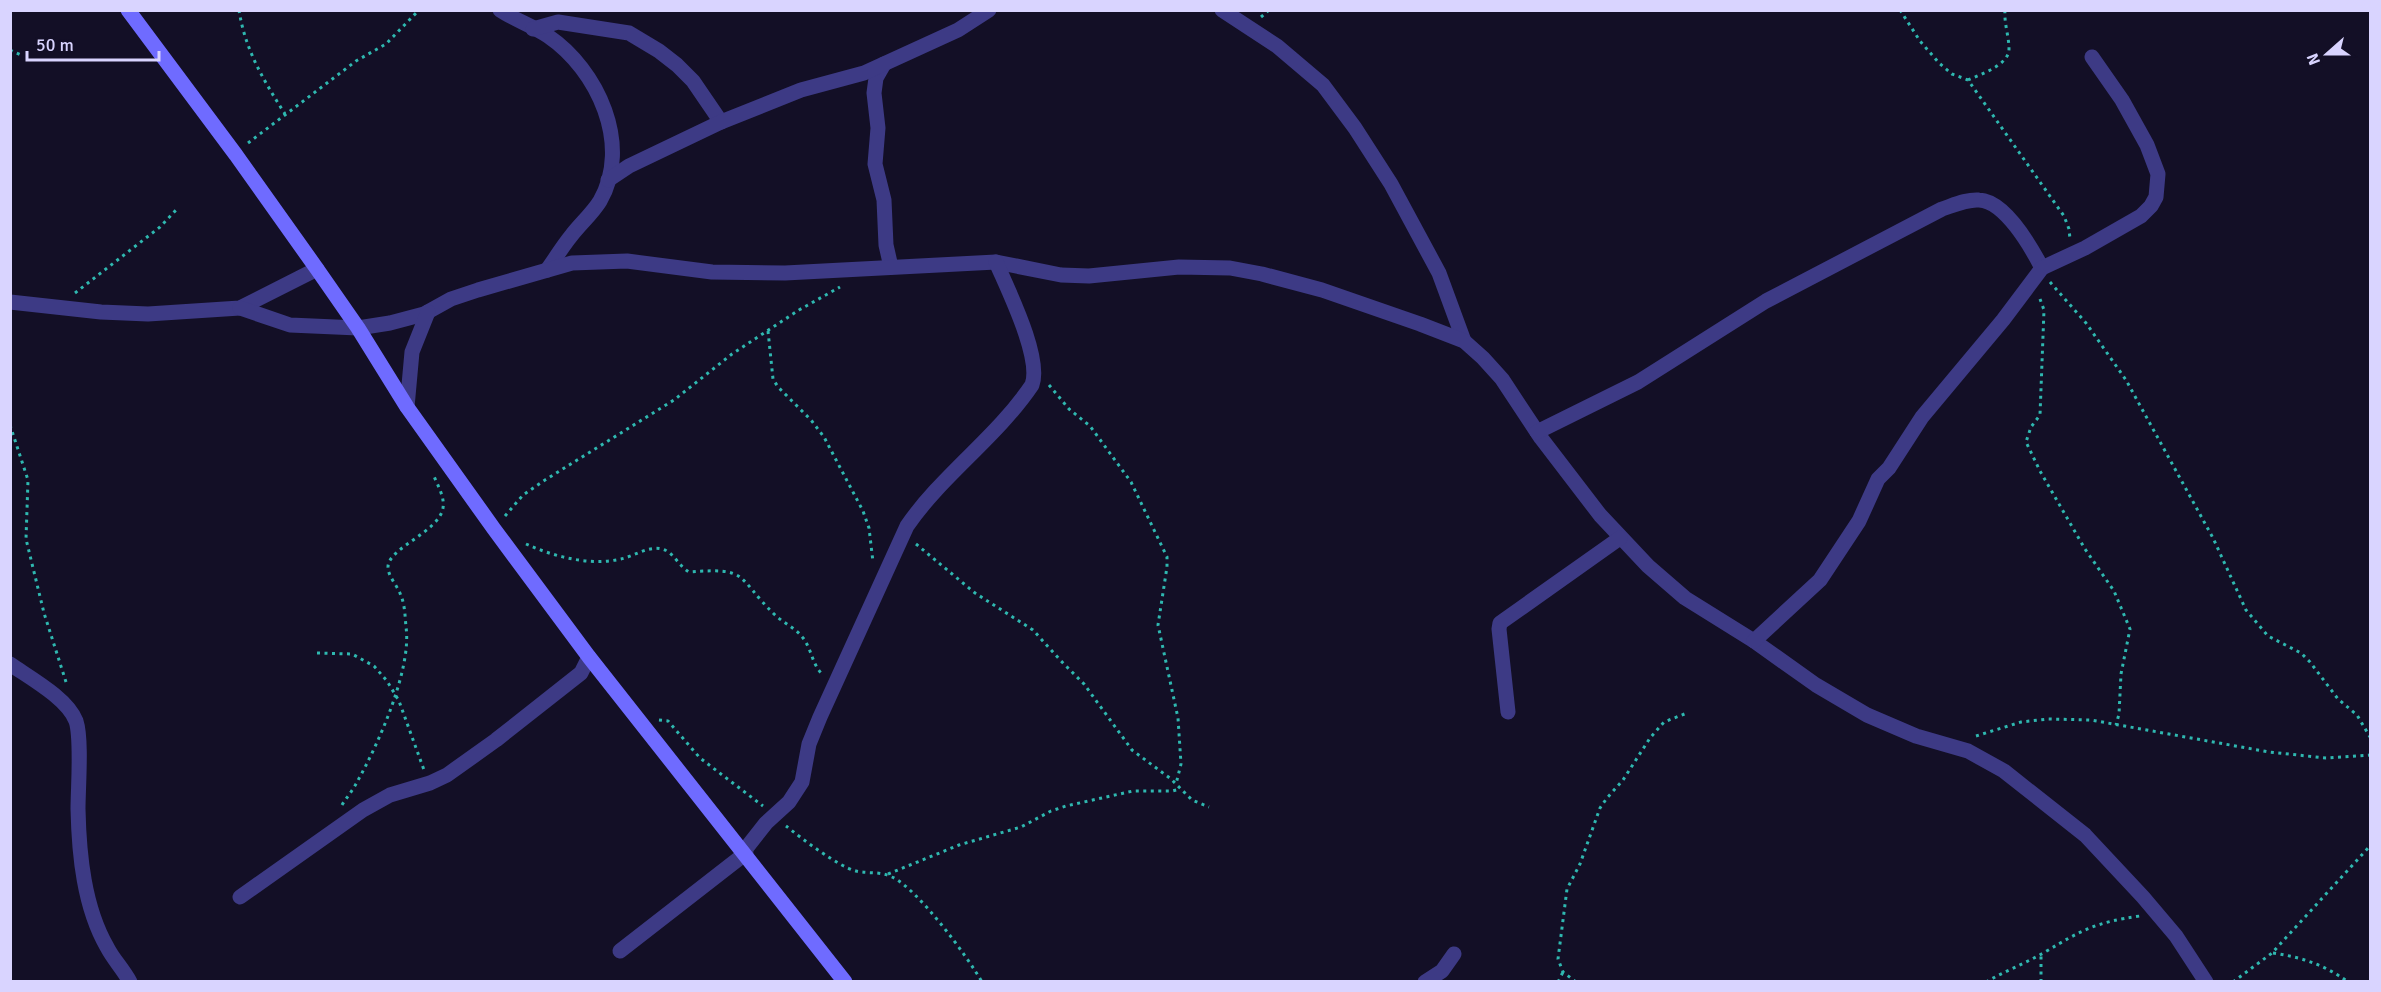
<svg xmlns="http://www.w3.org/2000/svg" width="2381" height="992" font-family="Signika,sans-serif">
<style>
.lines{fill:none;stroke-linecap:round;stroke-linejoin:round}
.path{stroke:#2fb8b0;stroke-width:3;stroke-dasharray:3 4.5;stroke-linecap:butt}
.street{stroke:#3d3a85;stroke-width:15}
.secondary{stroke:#6f6bff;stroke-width:15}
</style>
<rect width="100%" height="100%" fill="#130f26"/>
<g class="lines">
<g class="path">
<path d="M239,10C245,50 264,81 285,114"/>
<polyline points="1900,10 1920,41 1939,63 1952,74 1968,80 2064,216 2069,229 2070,239"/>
<polyline points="1261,17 1269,10"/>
<polyline points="10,50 23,56"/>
<path d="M1968,80C1981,74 2009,65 2009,49C2009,36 2004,24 2005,10"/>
<polyline points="248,143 356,61 386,44 419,10"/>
<polyline points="2050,282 2086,323 2126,380 2213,538 2246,610 2268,636 2301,653 2310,662 2338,699 2357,715 2370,737"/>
<polyline points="75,293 160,227 177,209"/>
<polyline points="2040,299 2044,310 2040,415 2031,427 2026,442 2040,471 2085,549 2114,591 2130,629 2121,674 2119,714 2116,725"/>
<polyline points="768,331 773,379 778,387 811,420 824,437 863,511 869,528 873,562"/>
<polyline points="1049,385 1069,409 1090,426 1131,482 1167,557 1167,567 1158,625 1178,718 1181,764 1176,784"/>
<polyline points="10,425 28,480 26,539 44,613 66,682"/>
<polyline points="505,516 523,495 545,480 674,400 732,354 799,310 840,287"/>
<path d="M526,544C555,557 589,566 621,559C635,556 650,544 665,550C674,554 680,567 689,572C750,567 736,577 774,614C783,623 796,628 803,638C812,650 812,664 822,674"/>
<polyline points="916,544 975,593 1033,630 1061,661 1084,684 1132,750 1171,779 1192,800 1209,807"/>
<polyline points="317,653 352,654 374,666 387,681 399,701 424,770"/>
<polyline points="659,720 668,721 700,758 763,806"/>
<polyline points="1976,736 2021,722 2048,719 2091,720 2269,752 2326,758 2370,755"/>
<path d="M342,805C347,797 353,790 357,782C378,745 412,669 406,627C405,617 405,605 401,596C398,586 388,577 388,567C388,548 439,532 443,508C445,497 437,484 433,474"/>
<path d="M786,826C801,838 839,867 856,871C869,874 880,871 892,877C918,889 967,956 982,982"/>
<polyline points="888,874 959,845 1021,827 1051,811 1066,806 1133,791 1172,791 1180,789"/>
<path d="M2273,953C2301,957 2325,965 2348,982"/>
<polyline points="1558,982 1563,972"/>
<polyline points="1576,982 1563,972 1558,959 1567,889 1580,864 1600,808 1607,798 1623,780 1650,738 1664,722 1687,713"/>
<path d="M1986,982C2005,971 2026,963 2045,952C2082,930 2096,922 2140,916"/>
<polyline points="2041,982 2041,954"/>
<polyline points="2233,982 2272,953 2370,846"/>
</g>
<g class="street">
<path d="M500,10C515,20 533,26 548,36C598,70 632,145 600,201C592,214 580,224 571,236C562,247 555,259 547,270"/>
<polyline points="1222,10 1277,46 1323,85 1355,128 1391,184 1439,273 1464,341"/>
<polyline points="533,29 558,22 629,33 659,51 677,65 693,81 721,122"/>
<polyline points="884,64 876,78 874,93 878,128 875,164 884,200 886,245 891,267"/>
<polyline points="608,180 629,166 721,122 801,90 864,73 958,30 989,10"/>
<polyline points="10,302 101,312 148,314 240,308 317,269"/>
<polyline points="240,308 290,325 358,328 390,323 424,314 451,299 478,290 572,263 627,261 712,272 785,273 996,262 1061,275 1089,276 1179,267 1230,268 1262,274 1322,290 1420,324 1464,341 1483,358 1502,379 1541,438 1600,515 1648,566 1685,598 1754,641 1816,685 1867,715 1916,736 1968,751 2004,771 2085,835 2143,897 2176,936 2206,982"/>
<polyline points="407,407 412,352 428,312"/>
<path d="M1537,432L1638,382L1766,301L1942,209C1954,205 1967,199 1979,200C2005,201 2031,247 2042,268"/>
<polyline points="1754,641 1820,580 1859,521 1878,479 1889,468 1922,417 2003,320 2042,268 2085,248 2141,216 2151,206 2156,197 2158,174 2147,145 2122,100 2092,57"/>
<path d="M10,664C30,678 67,698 76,721C82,739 78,788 78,809C79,855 84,907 107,947C113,959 123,969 130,982"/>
<polyline points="1508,712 1499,629 1500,623 1620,538"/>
<path d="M744,851L766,823L789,802L802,782L809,744L820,717L907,526C942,475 996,438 1032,385C1042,358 1008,290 996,262"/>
<polyline points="240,897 363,810 390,795 430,783 447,775 496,740 581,673 589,657"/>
<polyline points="620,951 746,853"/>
<polyline points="1425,982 1442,971 1454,954"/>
</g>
<polyline class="secondary" points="128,10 236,155 317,269 358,328 407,407 494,529 589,657 845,982"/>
</g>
<rect width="2381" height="992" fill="none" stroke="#d9d4ff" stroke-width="24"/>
<g transform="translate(2327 54) rotate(249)" stroke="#130f26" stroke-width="4.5" paint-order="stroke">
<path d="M0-4.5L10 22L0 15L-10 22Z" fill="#d9d4ff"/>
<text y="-9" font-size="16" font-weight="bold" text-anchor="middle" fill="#d9d4ff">N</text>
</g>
<path d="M27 51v9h132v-9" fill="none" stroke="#d9d4ff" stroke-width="3"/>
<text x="36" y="51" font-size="18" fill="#d9d4ff" stroke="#130f26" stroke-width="4.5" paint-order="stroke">50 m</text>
</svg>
